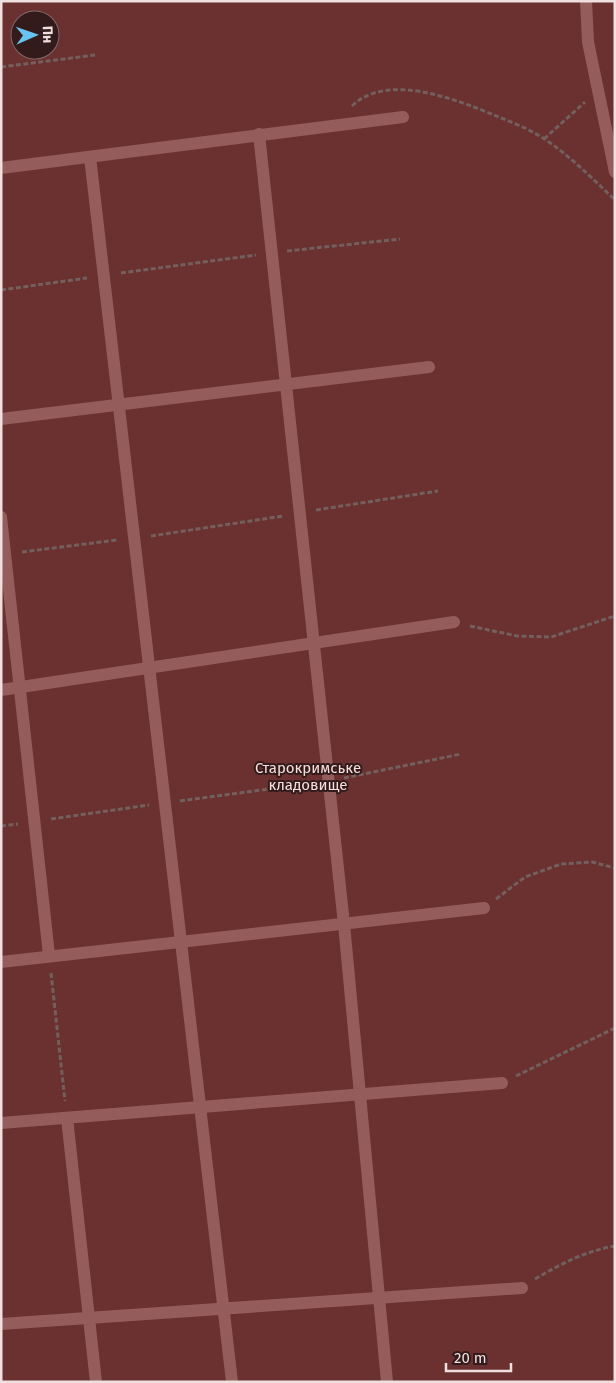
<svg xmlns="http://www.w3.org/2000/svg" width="616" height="1383" font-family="'Fira Sans',sans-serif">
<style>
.green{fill:#6a3130;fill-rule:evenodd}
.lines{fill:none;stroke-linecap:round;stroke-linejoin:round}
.path{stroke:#735f5e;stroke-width:3;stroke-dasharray:5 2.5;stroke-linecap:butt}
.minor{stroke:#945c5a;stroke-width:12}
.labels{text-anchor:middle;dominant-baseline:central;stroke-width:4;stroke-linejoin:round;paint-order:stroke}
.park-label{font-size:15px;fill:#f6dedc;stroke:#321b1a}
</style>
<rect width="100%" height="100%" fill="#3c2524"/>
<path class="green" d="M1,1H615V1382H1ZM20,20H50V50H20Z"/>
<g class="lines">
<g class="path">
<polyline points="1,67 95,55"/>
<path d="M352,106C387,72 455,99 494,115C511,122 530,129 546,140C571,157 593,179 615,200"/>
<polyline points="544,139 585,102"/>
<polyline points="287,251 400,239"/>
<polyline points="121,273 256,255"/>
<polyline points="1,290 87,278"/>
<polyline points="316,510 438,491"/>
<polyline points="151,536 283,516"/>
<polyline points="22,552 117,540"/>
<polyline points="470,626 517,636 551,637 615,616"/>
<polyline points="344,778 461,754"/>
<polyline points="180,801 313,783"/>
<polyline points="51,819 149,805"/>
<polyline points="1,826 18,824"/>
<polyline points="496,899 525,877 561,864 592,862 615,868"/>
<polyline points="51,973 65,1101"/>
<polyline points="516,1076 615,1028"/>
<path d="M535,1279C561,1264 585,1251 615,1246"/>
</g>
<g class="minor">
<polyline points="586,1 588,42 615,172"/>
<polyline points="259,134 344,924 387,1382"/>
<polyline points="90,157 232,1382"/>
<polyline points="1,168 403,117"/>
<polyline points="1,419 429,367"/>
<polyline points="1,517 49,955"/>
<polyline points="1,690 454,622"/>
<polyline points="1,962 484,908"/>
<polyline points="67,1118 96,1382"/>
<polyline points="1,1123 502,1083"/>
<polyline points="1,1324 522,1288"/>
</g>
</g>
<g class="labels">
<g class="park-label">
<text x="308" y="768">Старокримське<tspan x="308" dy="17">кладовище</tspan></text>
</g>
</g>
<rect width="616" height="1383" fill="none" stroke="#efdfde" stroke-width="5"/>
<g transform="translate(35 35) rotate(88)"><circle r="24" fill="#321b1a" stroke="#7e6968"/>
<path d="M0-4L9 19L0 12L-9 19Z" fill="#69c3f1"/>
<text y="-8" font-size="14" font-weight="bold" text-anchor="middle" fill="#efdfde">Пн</text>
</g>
<path d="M446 1363v8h65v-8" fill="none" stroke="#efdfde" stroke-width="2.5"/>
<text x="454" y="1363" font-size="15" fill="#efdfde" stroke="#321b1a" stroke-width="4" paint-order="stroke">20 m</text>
</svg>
